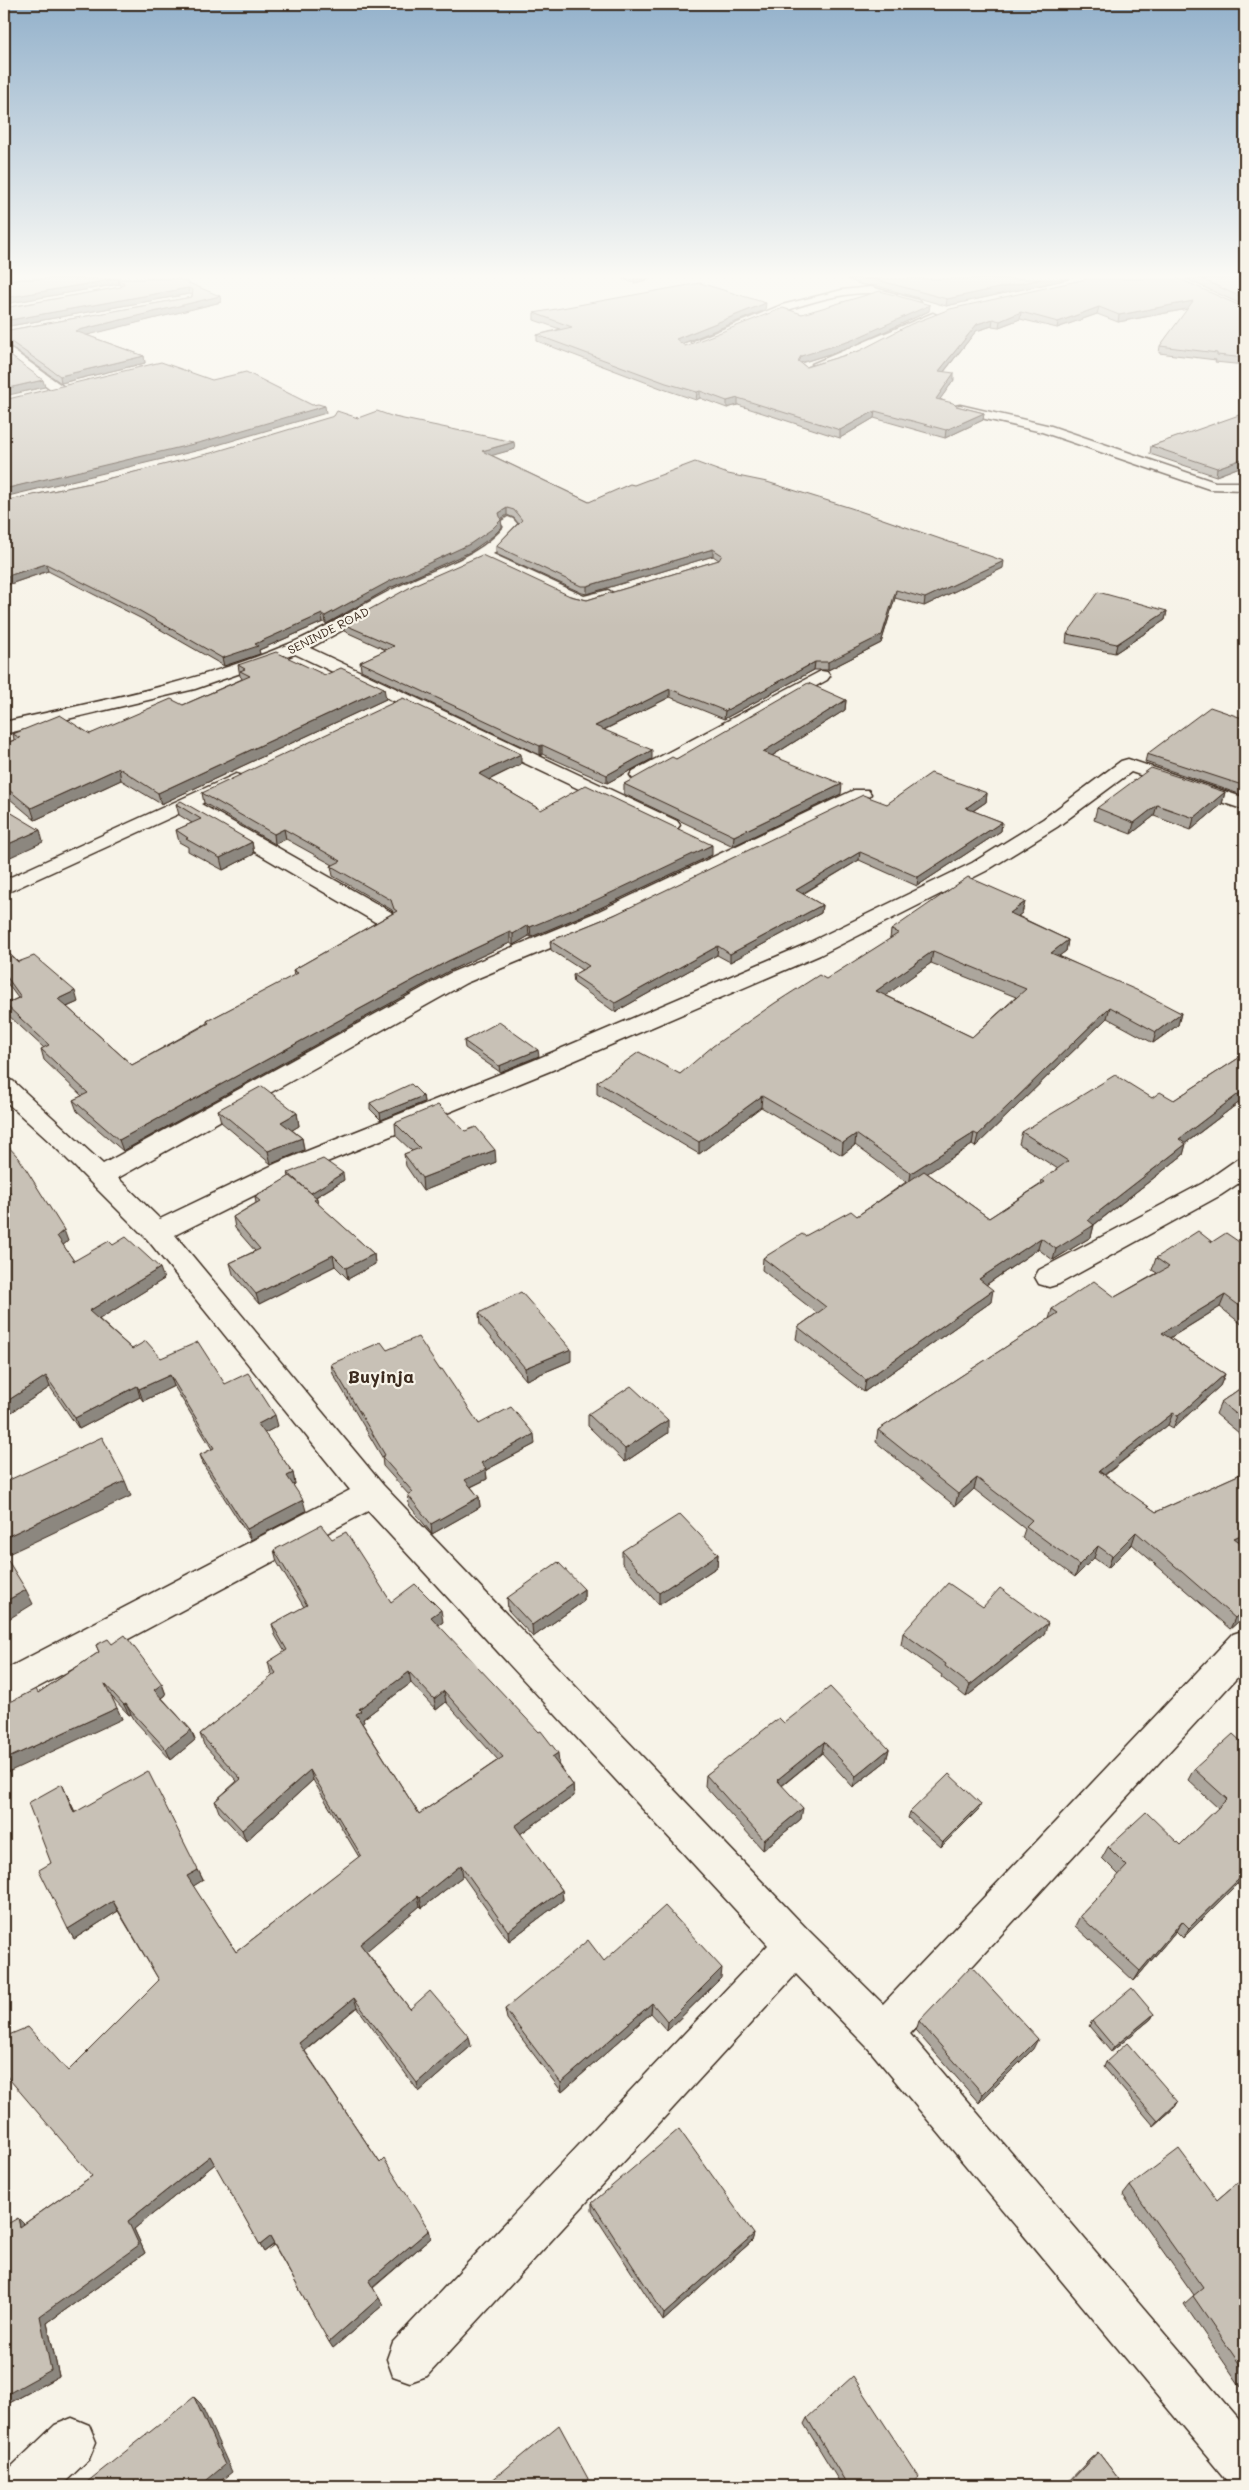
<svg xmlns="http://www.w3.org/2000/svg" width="1249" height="2490" font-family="Mali,sans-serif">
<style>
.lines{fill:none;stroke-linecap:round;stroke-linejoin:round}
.minor-casing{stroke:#3b2a1e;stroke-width:3}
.minor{fill:#f7f3e8;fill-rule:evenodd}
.wall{fill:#aca69d;stroke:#3b2a1e;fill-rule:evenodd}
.shaded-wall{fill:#8c877f;stroke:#3b2a1e}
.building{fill:#c8c1b6;stroke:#3b2a1e;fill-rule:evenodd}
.labels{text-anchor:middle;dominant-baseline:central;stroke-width:4.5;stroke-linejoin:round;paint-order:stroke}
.far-street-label{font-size:12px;fill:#3b2a1e;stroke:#f7f3e8}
.quarter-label{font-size:18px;font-weight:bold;fill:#3b2a1e;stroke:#f7f3e8}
</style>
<rect width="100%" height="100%" fill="#f7f3e8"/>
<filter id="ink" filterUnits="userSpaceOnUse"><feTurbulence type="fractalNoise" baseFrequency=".02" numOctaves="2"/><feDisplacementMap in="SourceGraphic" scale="10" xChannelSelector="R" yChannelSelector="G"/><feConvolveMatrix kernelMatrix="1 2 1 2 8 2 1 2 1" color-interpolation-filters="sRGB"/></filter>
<g filter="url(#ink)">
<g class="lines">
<g class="minor-casing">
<g id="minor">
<path d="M871,287L918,300L920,302L914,305C900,302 884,294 870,293C819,292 748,326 701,345H693L691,342L782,305L842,290Z"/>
<polygon points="933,313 939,316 937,318 852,356 818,368 812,364"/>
<polygon points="4,344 64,387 66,390 64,393 56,393 4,354"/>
<polygon points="960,405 1051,426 1215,482 1245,482 1245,490 1209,489 1042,432 955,412 953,409 955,406"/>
<path d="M508,517L513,519L520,527L508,541L493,554L584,596L608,590L616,595L614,598L582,606L576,604L482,560L418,589L310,648L677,821L680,825L677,829L670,831L663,829L295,654L195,689L4,734V722C100,701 197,683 289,644C330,627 366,601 406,583C441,566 479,557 504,527L500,522Z"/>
<polygon points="821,671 827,672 830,676 827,680 647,779 633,779 630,775 633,771"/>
<polygon points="1128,759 1245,798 1245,810 1131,772 1057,827 986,871 820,955 550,1071 295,1175 175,1235 383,1485 809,1931 883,2004 1233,1634 1245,1630 1245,1669 910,2034 1245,2427 1245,2486 1228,2481 868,2048 796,1974 427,2376 410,2382 393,2376 387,2359 393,2342 768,1945 368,1511 16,1699 4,1704 4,1670 350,1490 147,1239 52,1144 4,1100 4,1079 13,1081 103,1164 450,973 597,912 854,790 868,790 871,794 868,798 613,922 466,983 118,1178 160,1219 277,1163 532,1061 804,945 972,863 1043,819 1121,761"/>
<polygon points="236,774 243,776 246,780 243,784 201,804 391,912 394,917 391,922 383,924 375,922 185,811 4,894 4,880"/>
<polygon points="1245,1157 1245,1179 1221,1195 1059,1284 1049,1287 1039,1284 1035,1277 1039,1270 1203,1183 1236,1160"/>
<polygon points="72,2418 89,2425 96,2442 89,2459 61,2486 4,2486 9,2469 55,2425"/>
</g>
</g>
<use href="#minor" class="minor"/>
</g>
<g class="wall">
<polygon points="22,279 179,279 221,302 86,335 144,356 145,363 61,383 4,342 4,343 4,331 192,297 193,295 189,294 4,327 4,308 121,287 122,286 119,284 4,304 4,282"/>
<polygon points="623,279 651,279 634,283"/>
<polygon points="847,279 1069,279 946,306 877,286 862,285"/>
<polygon points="1086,279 1245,308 1245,365 1215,362 1216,360 1159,353 1160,346 1188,309 1118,322 1097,314 1057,328 1020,319 999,327 992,326 976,331 944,372 954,380 940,399 956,406 984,413 983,420 945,438 874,418 840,438 738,405 727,408 700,398 696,400 666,390 537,341 537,335 560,329 534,320 534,313 765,310 682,344 685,346 802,314 929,311 849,348 801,363 806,367 859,351"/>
<polygon points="1186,279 1245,279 1245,306"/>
<polygon points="1245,415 1245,465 1216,476 1150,454 1151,446"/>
<polygon points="394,417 515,449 491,455 589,502 1003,568 924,606 895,598 881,643 828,670 814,670 724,719 670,697 604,730 652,759 607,783 542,754 540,755 361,670 360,662 386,650 344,631 343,624 570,596 587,600 719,560 713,556 587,594 582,593 496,554 496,546 518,523 514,518 507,515 501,519 502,527 493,536 470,552 390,588 326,624 323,622 259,650 260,654 224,666 142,619 48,571 4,586 4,501 86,484 358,418"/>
<polygon points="1167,611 1165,620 1115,653 1066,643 1067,634"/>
<polygon points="238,665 325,675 386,699 161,804 121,780 35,820 4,794 4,744 14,740 13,734 90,734 183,705 242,679 241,677 240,676"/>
<polygon points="846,700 845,710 772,756 841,794 733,846 624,794 624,784 676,759"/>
<polygon points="1245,719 1245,796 1145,762 1147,754"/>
<polygon points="521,764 489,780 541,810 712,855 596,910 531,937 529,936 513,945 510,943 449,971 123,1151 77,1111 73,1100 82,1096 44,1060 41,1049 44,1048 8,1015 5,1004 18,998 4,979 4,949 18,962 78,1002 67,1007 132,1065 207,1023 207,1021 294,976 293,970 393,913 392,910 333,876 331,866 333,865 286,839 275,844 204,803 202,793"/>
<polygon points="1225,792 1222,804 1191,830 1154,816 1131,834 1094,820 1097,808"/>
<polygon points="987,793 986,802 973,811 1002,822 1001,831 917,886 859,860 803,894 822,905 821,913 730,962 717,955 615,1012 574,983 573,975 582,970 551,950 550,941 887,804"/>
<polygon points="176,804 252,842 254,854 223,870 188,851 188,847 179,842 176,830 192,823 179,815"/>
<path d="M1025,902L1022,913L1018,916L1068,940L1066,951L1059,956L1181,1013L1178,1025L1153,1043L1107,1018L975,1147L972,1145L927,1173L989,1218L1041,1184L1042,1180L1058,1169L1019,1144L1022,1132L1152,1098L1174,1100L1245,1054V1098L1186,1143L1183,1155L1094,1225L1091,1237L1053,1260L1038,1249L986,1285L991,1302L864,1392L796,1339L798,1327L817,1313L762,1270L763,1258L805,1236L857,1216L906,1182L855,1145L842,1155L761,1107L699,1154L597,1094V1082L680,1074L890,939L891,930ZM931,963L1016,997L972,1037L885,995Z"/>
<polygon points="464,1041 539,1056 500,1072 465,1048"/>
<polygon points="423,1096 424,1102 381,1120 370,1109 370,1103"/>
<polygon points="218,1110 297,1113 299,1126 292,1130 302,1138 304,1150 271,1164 221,1122"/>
<polygon points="395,1123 496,1162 423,1191 406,1166 404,1154 412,1151 396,1136"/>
<polygon points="4,1142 68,1241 63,1245 74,1261 113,1245 164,1279 99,1319 132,1349 161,1358 225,1384 278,1426 264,1433 293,1473 295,1484 293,1485 306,1511 251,1540 204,1466 200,1455 212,1449 174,1386 143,1401 140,1397 79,1429 50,1387 4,1417 4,1197 6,1196 4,1193"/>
<polygon points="288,1173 344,1180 316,1197 318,1204 374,1254 375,1264 348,1279 335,1266 259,1304 233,1274 230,1263 255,1251 235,1228 233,1217 256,1203 255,1197 289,1177"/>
<polygon points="1212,1242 1245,1246 1245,1325 1244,1326 1220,1307 1170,1338 1225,1374 1220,1386 1173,1428 1168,1425 1104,1476 1156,1512 1245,1472 1245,1542 1242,1544 1245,1546 1245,1616 1230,1629 1132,1544 1108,1568 1094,1558 1075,1577 1022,1538 1025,1529 974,1489 955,1506 876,1442 878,1430 1049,1319 1052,1309 1115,1297 1157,1273 1152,1270 1156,1258"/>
<polygon points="479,1313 571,1361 526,1380 480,1325"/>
<polygon points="387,1350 440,1370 479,1424 535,1444 486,1470 487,1479 471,1487 479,1497 480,1507 432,1534 409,1505 408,1495 409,1495 383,1466 382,1457 333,1374 331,1364"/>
<polygon points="1245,1385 1245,1438 1216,1414 1221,1402"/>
<polygon points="588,1414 668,1433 625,1462 588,1426"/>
<path d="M332,1539L391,1602L443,1622L438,1625L559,1764H558L573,1785L574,1796L520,1834L562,1890L563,1900L509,1941L463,1876L422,1908L420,1906L366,1951L410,2009L471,2046L419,2092L357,2007L305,2051L380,2163L429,2230L431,2238L373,2288L383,2305L333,2348L274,2245L264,2252L215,2164L134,2229L145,2253L47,2323L59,2376L4,2406V2226L24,2224L92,2176L68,2071L159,1980L118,1911L74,1939L68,1929L51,1863L67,1795L75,1812L198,1870L203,1880L193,1886L236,1952L359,1857L313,1780L246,1841L219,1812L215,1801L237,1781L204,1745L200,1734L273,1676L271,1674L268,1662L285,1652L275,1635L272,1624L304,1607L277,1562L274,1550ZM411,1683L436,1710L446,1702L498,1760L419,1814L362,1723L364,1722L363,1719Z"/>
<polygon points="622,1551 718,1554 717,1567 659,1605 622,1563"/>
<polygon points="584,1589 584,1601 533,1637 508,1610 507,1598"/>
<polygon points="983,1607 1044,1635 966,1697 941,1677 942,1675 901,1645 903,1633"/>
<polygon points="112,1644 162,1684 166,1695 162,1698 191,1730 195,1740 171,1760 135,1721 131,1714 129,1715 111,1696 122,1719 38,1693 99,1652 96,1645"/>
<polygon points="784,1723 889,1749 886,1761 853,1787 822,1753 782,1786 801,1819 763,1850 705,1786 706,1775"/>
<polygon points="1245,1745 1245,1891 1237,1884 1183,1938 1176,1931 1134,1981 1075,1926 1080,1916 1119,1875 1102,1858 1108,1847 1180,1845 1218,1808 1188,1780 1194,1769"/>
<polygon points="979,1809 941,1847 908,1818 910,1812"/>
<polygon points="604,1961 721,1978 667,2031 651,2013 562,2092 507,2019 505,2009"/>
<polygon points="1154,2014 1151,2019 1111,2052 1089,2026 1092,2021"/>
<polygon points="919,2021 1033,2049 979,2103 916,2031"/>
<polygon points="1106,2062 1178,2102 1175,2107 1154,2126 1104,2067"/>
<polygon points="1245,2176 1245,2384 1241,2387 1184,2304 1194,2295 1123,2195 1130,2186 1217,2200"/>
<polygon points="592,2203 754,2234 752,2241 663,2321 592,2211"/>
<polygon points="807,2418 915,2482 910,2486 842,2486 804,2424"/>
<polygon points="1098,2452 1124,2486 1064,2486 1090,2459"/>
</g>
<g class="shaded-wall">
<polygon points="118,279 119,284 4,304 4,298"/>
<polygon points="634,279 651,279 634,283"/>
<polygon points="1041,279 1069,279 946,306 947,299"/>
<polygon points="188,288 189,294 4,327 4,321"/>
<polygon points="220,296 221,302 76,338 75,331"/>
<polygon points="1193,301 1192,308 1118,322 1119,315"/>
<polygon points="766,303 765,310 676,346 676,339"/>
<polygon points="930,305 929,311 849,348 800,363 798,361 801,356"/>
<polygon points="1099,307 1097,314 1057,328 1058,322"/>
<polygon points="1021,312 1020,319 999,327 1000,321"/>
<polygon points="993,319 992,326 976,331 938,379 939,371 977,324"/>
<polygon points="144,356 145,363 61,383 60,376"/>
<polygon points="954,373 954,380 935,406 936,399"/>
<polygon points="43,380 45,387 4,396 4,389"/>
<polygon points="700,391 700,398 696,400 697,392"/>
<polygon points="738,398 738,405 727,408 727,401"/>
<polygon points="325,406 326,413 204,449 4,497 4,489"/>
<polygon points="875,411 874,418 840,438 840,430"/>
<polygon points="984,413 983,420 945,438 946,430"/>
<polygon points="514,442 515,449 483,458 482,451"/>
<polygon points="1245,458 1245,465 1216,476 1217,468"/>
<polygon points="507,508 507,515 499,520 499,513"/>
<polygon points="501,520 502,527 493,536 470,552 390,588 326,624 325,616"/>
<polygon points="713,549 713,556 587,594 587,586"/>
<polygon points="1004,561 1003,568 924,606 925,598"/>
<polygon points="46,564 48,571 4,586 4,577"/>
<polygon points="896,590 895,598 881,643 828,670 828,662"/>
<polygon points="1167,611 1165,620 1115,653 1117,644"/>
<polygon points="322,614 323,622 259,650 260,654 224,666 222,658"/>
<polygon points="815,662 814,670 724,719 725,711"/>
<polygon points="384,688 386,699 161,804 158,793"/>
<polygon points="670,689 670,697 595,734 595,726"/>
<polygon points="846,700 845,710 762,762 763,752"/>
<polygon points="542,745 542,754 540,755 540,746"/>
<polygon points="652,750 652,759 607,783 607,775"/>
<polygon points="521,754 521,764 480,784 479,774"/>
<polygon points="119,768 121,780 35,820 31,808"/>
<polygon points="842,784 841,794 733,846 734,836"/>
<polygon points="1225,792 1222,804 1191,830 1194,818"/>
<polygon points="987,793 986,802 965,816 966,808"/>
<polygon points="1157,805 1154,816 1131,834 1134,823"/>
<polygon points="1002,822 1001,831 917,886 918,877"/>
<polygon points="284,829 286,839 275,844 274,834"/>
<polygon points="40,830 43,842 4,860 4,846"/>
<polygon points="252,842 254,854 223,870 220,858"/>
<polygon points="712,845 712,855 596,910 531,937 530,927"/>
<polygon points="860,852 859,860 795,898 796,890"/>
<polygon points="1025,902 1022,913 1008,924 1010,913"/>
<polygon points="822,905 821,913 730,962 730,954"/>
<polygon points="528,925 529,936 513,945 513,934"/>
<polygon points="510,932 510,943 449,971 123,1151 119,1140 448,961"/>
<polygon points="1068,940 1066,951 1048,964 1051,953"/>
<polygon points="718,946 717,955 615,1012 615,1003"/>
<polygon points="933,951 931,963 875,1003 876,991"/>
<polygon points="75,991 78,1002 62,1009 58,999"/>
<polygon points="1110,1007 1107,1018 975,1147 978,1135"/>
<polygon points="1181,1013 1178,1025 1153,1043 1156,1032"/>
<polygon points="538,1050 539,1056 500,1072 499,1066"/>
<polygon points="1245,1089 1245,1098 1175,1151 1179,1139"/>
<polygon points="423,1096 424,1102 381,1120 380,1113"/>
<polygon points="762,1096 761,1107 699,1154 699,1142"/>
<polygon points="297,1113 299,1126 284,1135 281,1122"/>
<polygon points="974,1133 972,1145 909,1185 911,1173"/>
<polygon points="856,1134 855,1145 842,1155 843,1143"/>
<polygon points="302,1138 304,1150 271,1164 268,1151"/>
<polygon points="1186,1144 1183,1155 1091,1227 1094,1225 1091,1237 1053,1260 1056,1249 1088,1220"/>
<polygon points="495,1150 496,1162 423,1191 422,1178"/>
<polygon points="343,1173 344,1180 312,1199 311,1193"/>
<polygon points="317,1198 319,1208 314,1200"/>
<polygon points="64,1230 68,1241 61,1247 57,1236"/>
<polygon points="1041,1238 1038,1249 977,1291 979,1279"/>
<polygon points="374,1254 375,1264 348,1279 346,1268"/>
<polygon points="333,1255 335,1266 259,1304 256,1294"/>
<polygon points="160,1268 164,1279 93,1323 89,1311"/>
<polygon points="993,1290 991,1302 864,1392 866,1380"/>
<polygon points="1225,1295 1220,1307 1158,1345 1162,1333"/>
<polygon points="571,1349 571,1361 526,1380 525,1368"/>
<polygon points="1225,1374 1220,1386 1173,1428 1178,1416"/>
<polygon points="170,1375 174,1386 143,1401 139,1389"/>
<polygon points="46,1376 50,1387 4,1417 4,1403"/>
<polygon points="137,1386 140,1397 79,1429 75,1418"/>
<polygon points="1173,1413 1168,1425 1094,1483 1099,1471"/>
<polygon points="275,1415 278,1426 261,1435 258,1424"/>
<polygon points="668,1420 668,1433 625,1462 625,1449"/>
<polygon points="534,1434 535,1444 486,1470 487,1479 466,1489 465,1480 481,1463"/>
<polygon points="293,1473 295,1484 289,1487 287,1476"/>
<polygon points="977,1478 974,1489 955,1506 958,1494"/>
<polygon points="125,1481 131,1496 4,1556 4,1538"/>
<polygon points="479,1497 480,1507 432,1534 431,1524"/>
<polygon points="303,1500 306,1511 251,1540 247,1529"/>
<polygon points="1136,1532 1132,1544 1108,1568 1112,1556"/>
<polygon points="1245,1533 1245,1542 1229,1550 1234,1538"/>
<polygon points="1098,1546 1094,1558 1075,1577 1079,1565"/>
<polygon points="718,1554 717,1567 659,1605 659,1593"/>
<polygon points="584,1589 584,1601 533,1637 532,1625"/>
<polygon points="26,1590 33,1604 4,1622 4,1602"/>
<polygon points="1245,1609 1245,1616 1230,1629 1235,1618"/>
<polygon points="441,1610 443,1622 433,1629 431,1617"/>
<polygon points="1048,1623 1044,1635 966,1697 970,1685"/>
<polygon points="409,1672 411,1683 363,1719 364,1722 359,1726 356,1714 359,1709"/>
<polygon points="162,1684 166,1695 159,1700 154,1690"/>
<polygon points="444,1691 446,1702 436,1710 434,1699"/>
<polygon points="126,1704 131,1714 129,1715 124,1705"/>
<polygon points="117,1708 122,1719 4,1774 4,1760"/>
<polygon points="191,1730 195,1740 171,1760 166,1749"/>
<polygon points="824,1742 822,1753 775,1791 777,1780"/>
<polygon points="889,1749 886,1761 853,1787 856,1776"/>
<polygon points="558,1753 559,1764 553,1768 552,1757"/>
<polygon points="310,1770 313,1780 246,1841 242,1830"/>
<polygon points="62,1784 67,1795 80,1823 74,1813"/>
<polygon points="573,1785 574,1796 516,1837 515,1826"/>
<polygon points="981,1804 979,1809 941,1847 943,1842"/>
<polygon points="803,1808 801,1819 763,1850 764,1840"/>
<polygon points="461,1865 463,1876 422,1908 420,1898"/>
<polygon points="198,1870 203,1880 192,1887 187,1876"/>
<polygon points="1244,1874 1237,1884 1183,1938 1189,1928"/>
<polygon points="562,1890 563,1900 509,1941 508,1931"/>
<polygon points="418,1896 420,1906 363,1954 360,1944"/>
<polygon points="113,1901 118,1911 74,1939 68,1929"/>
<polygon points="1182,1921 1176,1931 1134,1981 1140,1971"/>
<polygon points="722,1968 721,1978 667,2031 668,2022"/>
<polygon points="354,1998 357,2007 303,2052 299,2043"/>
<polygon points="652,2003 651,2013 562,2092 561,2083"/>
<polygon points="1154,2014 1151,2019 1111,2052 1114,2047"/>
<polygon points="469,2037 471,2046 419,2092 417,2083"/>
<polygon points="1038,2039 1033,2049 979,2103 983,2094"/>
<polygon points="1178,2102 1175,2107 1154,2126 1158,2121"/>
<polygon points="210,2156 215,2164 134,2229 145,2253 47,2323 59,2376 4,2406 4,2396 40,2316 128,2221"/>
<polygon points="18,2218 26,2226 20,2227"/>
<polygon points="429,2230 431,2238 372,2288 369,2281"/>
<polygon points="754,2234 752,2241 663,2321 664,2314"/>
<polygon points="270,2237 274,2244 264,2252 260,2245"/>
<polygon points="379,2298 383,2305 333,2348 329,2342"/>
<polygon points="194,2397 201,2404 232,2472 214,2486 202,2486 201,2485"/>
</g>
<g class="building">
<polygon points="22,279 116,279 4,298 4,282"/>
<polygon points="118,279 179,279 220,296 75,331 144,356 60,376 4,337 4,331 192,297 193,290 188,288 4,321 4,308 121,287 124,283"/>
<polygon points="864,279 1041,279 947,299 877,280"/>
<polygon points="1086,279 1180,279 1245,308 1245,358 1217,355 1217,353 1160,346 1193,301 1119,315 1099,307 1058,322 1021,312 1000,321 993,319 977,324 939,371 954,373 936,399 953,403 956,406 984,413 946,430 875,411 840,430 738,398 727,401 700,391 697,392 666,383 537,335 572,327 534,313 700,283 766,303 676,339 685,346 783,308 802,314 880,291 930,305 850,341 801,356 798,361 806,367 859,351 911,324 950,309"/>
<polygon points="1202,279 1245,279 1245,299"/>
<polygon points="4,351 43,380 4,389"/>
<polygon points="161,362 212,380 246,372 312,405 318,404 325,406 202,442 4,489 4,400"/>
<polygon points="337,411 358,418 377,411 394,417 514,442 482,451 589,502 630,484 634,485 695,462 728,474 767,482 851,508 1004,561 925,598 896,590 882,635 828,662 815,662 725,711 670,689 595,726 652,750 607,775 542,745 540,746 360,662 394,646 343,624 418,583 482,555 570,596 587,600 719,560 722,555 713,549 587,586 581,586 496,546 522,520 514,510 507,508 499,513 501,520 492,529 470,544 390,581 325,616 322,614 255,644 258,646 222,658 140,611 46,564 4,577 4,501 86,484 211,453 334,416"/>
<polygon points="1242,414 1245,415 1245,458 1217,468 1151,446"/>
<polygon points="1098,592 1167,611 1117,644 1067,634"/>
<polygon points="276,652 325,675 341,668 384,688 158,793 119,768 31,808 4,786 4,744 20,738 13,734 60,715 90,734 171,699 183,705 250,676 240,671 245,669 238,665"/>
<polygon points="808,683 846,700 763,752 842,784 734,836 624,784 672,757 676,759"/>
<polygon points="403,698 521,754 479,774 541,810 586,785 712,845 596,900 530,927 528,925 513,934 510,932 448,961 119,1140 73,1100 88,1093 41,1049 49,1045 5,1004 21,997 4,973 4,949 18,962 34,956 75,991 58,999 132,1065 209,1023 207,1021 298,973 293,970 397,911 394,909 391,900 331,866 341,861 284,829 274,834 202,793"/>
<polygon points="1210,707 1245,719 1245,786 1147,754"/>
<polygon points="1151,768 1225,792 1194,818 1157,805 1134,823 1097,808"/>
<polygon points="931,773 987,793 966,808 1002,822 918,877 860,852 796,890 822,905 730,954 718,946 615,1003 573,975 589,966 550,941 614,915 863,795 887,804"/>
<polygon points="181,801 252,842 220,858 186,839 188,838 176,830 201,819 176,804"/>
<polygon points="5,809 40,830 4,846 4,810"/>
<path d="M968,877L1025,902L1010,913L1068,940L1051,953L1141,992L1181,1013L1156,1032L1110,1007L978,1135L974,1133L911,1173L856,1134L843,1143L762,1096L699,1142L597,1082L639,1052L680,1074L713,1046L775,1003L819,975L826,979L899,933L891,930ZM933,951L1026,989L972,1037L876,991Z"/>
<polygon points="499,1022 538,1050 499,1066 464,1041"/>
<polygon points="1245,1054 1245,1089 1179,1139 1186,1144 1088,1220 1094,1225 1056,1249 1041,1238 979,1279 993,1290 866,1380 798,1327 826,1307 763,1258 802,1234 805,1236 851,1211 857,1216 924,1171 989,1218 1045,1182 1042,1180 1068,1161 1022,1132 1115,1075 1152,1098 1160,1092 1174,1100"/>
<polygon points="411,1084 423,1096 380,1113 370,1103"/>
<polygon points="262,1086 297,1113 281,1122 302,1138 268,1151 218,1110"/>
<polygon points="438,1105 465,1131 476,1127 495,1150 422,1178 404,1154 420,1148 395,1123"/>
<polygon points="4,1142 19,1158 64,1230 57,1236 74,1261 109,1241 113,1245 126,1237 160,1268 89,1311 132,1349 146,1341 161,1358 198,1342 225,1384 248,1373 275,1415 258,1424 293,1473 287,1476 303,1500 247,1529 200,1455 214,1448 170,1375 139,1389 137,1386 75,1418 46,1376 4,1403 4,1197 11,1194 4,1186"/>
<polygon points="323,1159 343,1173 311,1193 288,1173"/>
<polygon points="290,1176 317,1198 314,1200 374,1254 346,1268 333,1255 256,1294 230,1263 260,1249 233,1217 260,1201 255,1197"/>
<polygon points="1198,1231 1212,1242 1226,1233 1245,1246 1245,1310 1225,1295 1162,1333 1225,1374 1178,1416 1173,1413 1099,1471 1156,1512 1245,1472 1245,1533 1234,1538 1245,1546 1245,1609 1235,1618 1136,1532 1112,1556 1098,1546 1079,1565 1026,1526 1032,1520 977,1478 958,1494 878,1430 1058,1313 1052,1309 1094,1281 1115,1297 1169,1267 1156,1258"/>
<polygon points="521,1292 571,1349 525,1368 479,1313"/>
<polygon points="418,1337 440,1370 442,1369 479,1424 511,1407 534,1434 481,1463 486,1469 465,1480 479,1497 431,1524 408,1495 413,1492 382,1457 385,1455 331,1364 381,1342 387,1350"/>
<polygon points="1245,1385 1245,1421 1221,1402"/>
<polygon points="631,1386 668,1420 625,1449 588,1414"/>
<polygon points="102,1437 125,1481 4,1538 4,1477 7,1481"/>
<polygon points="680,1514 718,1554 659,1593 622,1551"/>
<path d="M321,1525L332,1539L346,1532L391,1602L415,1584L441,1610L431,1617L539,1732L541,1731L558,1753L552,1757L573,1785L515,1826L562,1890L508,1931L461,1865L420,1898L418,1896L360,1944L410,2009L430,1991L469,2037L417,2083L354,1998L299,2043L380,2163L384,2159L429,2230L369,2281L379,2298L329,2342L270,2237L260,2245L210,2156L128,2221L139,2245L40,2316L51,2370L4,2396V2226L18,2218L20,2227L92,2176L4,2073V2037L28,2027L68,2071L159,1980L113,1901L68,1929L39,1870L51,1863L28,1803L62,1784L74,1813L148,1771L198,1870L187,1876L236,1952L361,1855L310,1770L242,1830L215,1801L241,1779L200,1734L276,1673L268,1662L287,1650L272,1624L307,1605L274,1550ZM409,1672L434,1699L444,1691L503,1757L419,1814L356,1714L361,1711L359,1709Z"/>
<polygon points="4,1554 26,1590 4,1602"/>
<polygon points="558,1562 584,1589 532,1625 507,1598"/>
<polygon points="948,1583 983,1607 1000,1588 1048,1623 970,1685 945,1666 946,1664 903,1633"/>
<polygon points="125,1635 162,1684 154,1690 191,1730 166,1749 130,1710 126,1704 124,1705 105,1684 117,1708 4,1760 4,1705 36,1689 38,1693 99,1652 96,1645 108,1639 112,1644"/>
<polygon points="830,1687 889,1749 856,1776 824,1742 777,1780 803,1808 764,1840 706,1775 779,1718 784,1723"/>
<polygon points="1233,1734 1245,1745 1245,1875 1244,1874 1189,1928 1182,1921 1140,1971 1080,1916 1127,1866 1108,1847 1146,1812 1180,1845 1227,1799 1194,1769"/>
<polygon points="949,1774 981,1804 943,1842 910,1812"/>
<polygon points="665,1906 722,1968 668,2022 652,2003 561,2083 505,2009 588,1940 604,1961"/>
<polygon points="971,1966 1038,2039 983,2094 919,2021"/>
<polygon points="1132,1988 1154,2014 1114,2047 1092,2021"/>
<polygon points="1127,2043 1178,2102 1158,2121 1106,2062"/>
<polygon points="679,2129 754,2234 664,2314 592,2203"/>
<polygon points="1179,2149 1217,2200 1245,2176 1245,2372 1193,2296 1203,2288 1130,2186"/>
<polygon points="853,2376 919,2477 909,2486 848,2486 807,2418"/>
<polygon points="194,2397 225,2465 201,2485 202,2486 82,2486"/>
<polygon points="559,2425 592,2486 485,2486"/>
<polygon points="1098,2452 1124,2486 1066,2486"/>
<polygon points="749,2483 751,2486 746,2486"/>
</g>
</g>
<linearGradient id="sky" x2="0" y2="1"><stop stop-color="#93b1cb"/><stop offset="0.44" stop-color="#fbfaf5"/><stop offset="1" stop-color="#fbfaf5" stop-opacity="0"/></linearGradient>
<rect width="1249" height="627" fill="url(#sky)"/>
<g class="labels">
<g class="far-street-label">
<text transform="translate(328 630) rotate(-27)">SENINDE ROAD</text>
</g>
<g class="quarter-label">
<text x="381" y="1376">Buyinja</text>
</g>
</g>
<rect width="1249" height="2490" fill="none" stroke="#f7f3e8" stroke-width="20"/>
<rect x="10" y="10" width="1229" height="2470" fill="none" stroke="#3b2a1e" stroke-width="2" filter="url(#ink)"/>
</svg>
